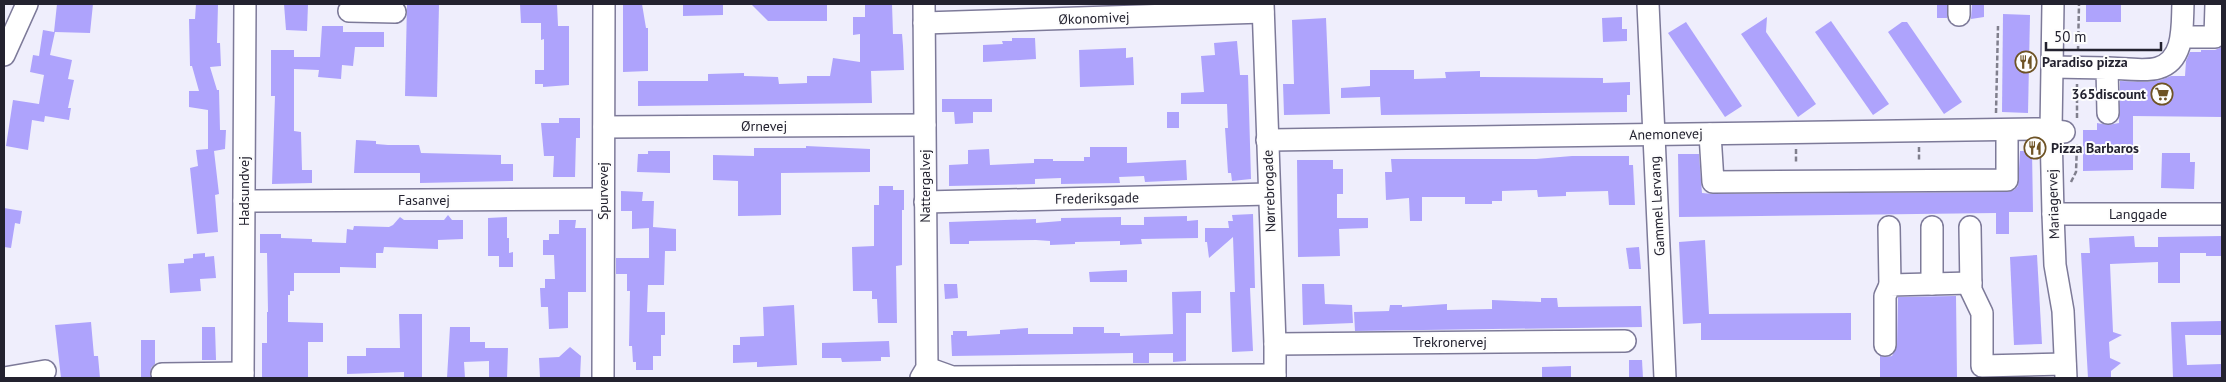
<svg xmlns="http://www.w3.org/2000/svg" width="2226" height="382" font-family="'PT Sans',sans-serif">
<style>
.building{fill:#aea3fc}
.lines{fill:none;stroke-linecap:round;stroke-linejoin:round}
.minor-casing{stroke:#7d7a99;stroke-width:24}
.path{stroke:#807f8d;stroke-width:2.5;stroke-dasharray:5 2.5;stroke-linecap:butt}
.minor{stroke:#fff;stroke-width:21}
.labels{text-anchor:middle;dominant-baseline:central;stroke-width:4;stroke-linejoin:round;paint-order:stroke}
.street-label{font-size:14px;fill:#23222f;stroke:#fdfdfd}
.poi-label{font-size:14px;font-weight:bold;fill:#23222f;stroke:#fdfdfd;text-anchor:start}
</style>
<rect width="100%" height="100%" fill="#efeefc"/>
<g class="building">
<polygon points="57,4 93,4 90,33 55,32 50,55 72,60 68,79 74,80 68,108 71,108 69,120 45,116 44,122 32,120 28,150 6,146 13,100 39,104 44,75 30,72 33,55 39,56 43,30 54,32"/>
<polygon points="196,4 218,4 217,43 220,43 221,66 210,67 217,90 219,90 220,130 226,130 225,149 214,151 219,194 215,195 218,232 197,234 190,168 198,166 196,150 208,149 208,110 189,107 189,91 199,91 192,66 190,66 189,19 195,19"/>
<polygon points="284,4 308,4 307,31 286,30"/>
<polygon points="407,4 439,4 437,97 405,96"/>
<polygon points="520,4 557,4 558,26 569,26 569,85 543,87 543,84 535,84 535,70 544,70 544,39 541,40 541,23 521,23"/>
<polygon points="623,4 642,4 646,28 648,28 648,71 623,72"/>
<polygon points="683,4 723,4 723,15 683,16"/>
<polygon points="751,4 827,4 827,21 768,21"/>
<polygon points="865,4 892,4 893,34 902,34 903,46 904,70 871,71 872,103 638,106 638,81 708,81 708,74 744,73 744,76 778,77 779,84 807,83 807,76 830,76 833,58 860,62 860,34 853,35 853,17 865,17"/>
<rect x="1937" y="4" width="10" height="14"/>
<polygon points="1972,4 1984,4 1984,17 1971,19"/>
<rect x="2086" y="4" width="35" height="18"/>
<polygon points="2003,14 2030,15 2028,113 2002,112"/>
<polygon points="1622,17 1622,29 1627,29 1627,41 1603,42 1602,18"/>
<polygon points="1767,17 1766,32 1816,104 1798,117 1741,34"/>
<polygon points="1326,18 1330,114 1284,115 1283,84 1294,84 1292,20"/>
<polygon points="1831,21 1889,104 1873,115 1815,32"/>
<polygon points="1686,22 1742,106 1725,117 1668,33"/>
<polygon points="1902,22 1907,22 1962,102 1944,114 1888,32"/>
<polygon points="322,26 343,26 343,32 384,32 384,47 355,47 353,66 342,65 341,79 318,77 319,70 294,69 294,131 301,132 302,170 312,170 312,183 272,184 275,96 271,96 271,50 294,50 294,57 320,57"/>
<polygon points="1012,38 1035,38 1036,59 983,62 983,45 1003,44 1002,41 1012,41"/>
<polygon points="1237,41 1240,75 1248,75 1251,179 1232,181 1231,173 1228,173 1225,128 1228,128 1227,104 1181,104 1181,93 1204,92 1201,56 1215,55 1214,43"/>
<polygon points="2222,47 2222,117 2133,116 2133,170 2083,171 2083,130 2097,130 2097,123 2108,125 2119,123 2120,81 2148,82 2161,80 2171,76 2185,76 2186,61 2190,52 2201,52 2201,50 2215,50"/>
<polygon points="1126,48 1126,58 1133,57 1134,85 1080,87 1079,50"/>
<polygon points="1370,70 1414,70 1414,79 1446,78 1445,72 1480,71 1480,77 1603,78 1603,83 1630,82 1630,95 1627,95 1627,112 1381,115 1380,97 1341,98 1341,88 1370,86"/>
<polygon points="942,99 992,99 992,112 973,112 973,123 955,124 954,112 942,112"/>
<rect x="1167" y="112" width="12" height="16"/>
<polygon points="559,118 580,118 580,138 576,138 575,177 553,177 554,156 544,156 541,123 559,123"/>
<polygon points="356,140 376,141 376,144 388,145 419,145 421,153 501,155 501,164 513,164 513,181 420,183 420,173 354,173"/>
<polygon points="806,146 870,149 870,172 781,173 781,215 738,216 738,181 713,180 713,155 754,156 754,148 806,148"/>
<polygon points="1090,147 1127,147 1127,163 1186,160 1187,180 1145,182 1144,176 1119,177 1120,183 1061,184 1061,178 1035,179 1035,184 949,186 949,165 968,164 968,150 989,149 990,165 1034,163 1034,159 1053,159 1053,161 1084,161 1084,157 1090,157"/>
<polygon points="648,151 670,151 670,173 637,172 638,154 648,154"/>
<polygon points="2020,151 2032,151 2033,212 2009,212 2009,234 1996,234 1996,213 1679,217 1678,154 1699,154 1702,193 1713,194 2007,192 2014,190 2018,186"/>
<polygon points="2162,153 2190,153 2190,162 2195,162 2194,189 2161,188"/>
<polygon points="1572,156 1629,156 1629,165 1633,165 1635,205 1609,205 1608,191 1566,192 1566,196 1538,197 1537,190 1502,191 1502,201 1492,201 1492,204 1465,204 1465,197 1422,197 1422,221 1410,221 1409,198 1386,200 1385,172 1392,172 1391,159 1536,159"/>
<polygon points="1297,160 1333,160 1333,169 1343,169 1343,194 1337,194 1337,218 1368,218 1368,228 1339,229 1340,256 1298,257"/>
<polygon points="879,186 893,186 893,190 904,190 904,210 902,210 902,265 896,266 897,323 878,323 877,299 872,299 872,291 853,291 852,247 874,246 874,205 879,205"/>
<polygon points="621,191 643,192 642,201 654,201 653,227 676,229 676,251 665,251 664,285 648,285 647,312 665,312 665,335 661,335 661,356 653,356 653,370 636,370 636,362 633,362 632,346 629,346 630,291 627,291 627,274 616,274 616,258 649,258 649,228 632,229 632,211 621,211"/>
<polygon points="4,208 22,211 20,224 15,223 11,248 4,247"/>
<polygon points="1253,214 1255,288 1250,288 1253,351 1232,352 1230,292 1235,292 1233,237 1209,258 1207,242 1205,242 1205,228 1229,228 1228,221 1233,221 1232,215"/>
<polygon points="448,215 452,220 463,220 463,239 438,240 438,249 384,247 383,253 376,253 376,268 340,267 340,273 294,273 294,291 290,291 290,295 288,295 288,322 323,323 323,342 308,342 308,378 262,378 262,343 267,343 267,312 268,312 267,253 260,253 260,234 281,234 281,238 312,239 312,242 346,243 347,229 353,230 354,226 389,227 393,225 400,217 404,220 444,220"/>
<polygon points="1187,216 1187,221 1198,220 1198,238 1141,239 1142,244 1120,245 1120,241 1075,242 1075,244 1050,245 1050,241 1036,240 969,241 969,244 950,244 949,222 1036,219 1036,223 1061,221 1061,218 1121,217 1121,225 1144,225 1144,217"/>
<polygon points="507,217 507,238 509,238 509,253 513,252 513,267 499,267 499,256 488,256 488,218"/>
<polygon points="559,220 576,220 575,228 586,228 586,292 568,292 568,328 549,329 548,307 541,307 540,288 545,288 545,279 555,279 554,255 543,255 543,240 549,240 549,234 559,234"/>
<polygon points="2134,236 2135,247 2158,247 2158,237 2222,236 2222,256 2206,256 2206,253 2180,253 2180,283 2158,283 2158,262 2110,264 2113,332 2122,335 2109,342 2110,358 2121,363 2111,371 2111,378 2088,378 2081,253 2090,253 2089,238"/>
<polygon points="1705,240 1709,314 1851,313 1851,340 1701,340 1701,323 1683,324 1679,242"/>
<polygon points="1639,247 1641,269 1629,269 1626,248"/>
<polygon points="205,253 205,257 214,256 216,278 200,279 201,291 170,293 168,264 184,263 184,259 193,258 193,254"/>
<polygon points="2037,255 2042,344 2014,345 2010,257"/>
<polygon points="1127,270 1127,282 1090,282 1089,272"/>
<polygon points="944,284 957,284 958,298 945,299"/>
<polygon points="1302,284 1324,284 1325,304 1352,305 1353,323 1303,325"/>
<polygon points="1201,291 1201,313 1186,313 1186,361 1173,362 1173,353 1149,353 1149,363 1133,363 1133,353 952,356 951,335 953,335 953,331 967,331 967,336 1000,334 1000,330 1028,328 1028,334 1073,334 1073,327 1104,327 1104,333 1120,333 1120,336 1173,334 1172,292"/>
<polygon points="1956,296 1957,378 1880,378 1880,356 1885,357 1892,356 1897,345 1898,297"/>
<polygon points="1541,298 1557,298 1558,307 1641,306 1642,327 1355,331 1354,312 1389,311 1390,305 1402,305 1402,307 1447,304 1447,310 1492,309 1492,300 1541,302"/>
<polygon points="794,305 797,365 757,367 757,362 733,363 733,345 740,345 740,337 764,336 763,307"/>
<polygon points="399,314 422,314 422,378 404,378 404,372 347,374 347,356 366,356 366,348 400,348"/>
<polygon points="2222,321 2222,335 2185,335 2187,365 2222,364 2222,378 2173,378 2171,322"/>
<polygon points="91,322 94,356 98,356 100,378 61,378 55,325"/>
<polygon points="202,327 215,327 216,360 202,360"/>
<polygon points="450,327 470,327 470,342 485,342 485,348 508,348 507,378 489,378 489,361 464,362 465,378 447,378"/>
<polygon points="141,340 155,340 155,364 151,368 151,378 141,378"/>
<polygon points="889,341 890,357 881,357 881,361 842,362 841,358 822,358 822,343"/>
<polygon points="570,347 581,356 580,378 540,378 539,358 559,357"/>
<polygon points="1629,360 1642,360 1643,378 1629,378"/>
<polygon points="1571,366 1571,378 1542,378 1542,367"/>
</g>
<g class="lines">
<g class="minor-casing">
<g id="minor">
<polyline points="1263,4 1275,344 1275,378"/>
<polyline points="1648,4 1665,378"/>
<polyline points="2053,4 2051,130 2053,214 2055,265 2063,311 2066,378"/>
<polyline points="349,11 395,12"/>
<polyline points="1959,15 1959,4"/>
<polyline points="924,23 1263,12"/>
<polyline points="2182,37 2215,37 2216,4"/>
<polyline points="4,55 27,4"/>
<polyline points="2052,67 2107,68 2108,113"/>
<path d="M2107,68C2121,68 2145,72 2158,68C2185,60 2182,26 2183,4"/>
<polyline points="604,127 925,125"/>
<polyline points="1710,134 1713,182 2007,180 2007,131"/>
<polyline points="1267,140 2038,129 2064,132"/>
<polyline points="244,201 603,199"/>
<polyline points="925,202 1269,194"/>
<polyline points="2053,214 2222,214"/>
<polyline points="1889,227 1890,285"/>
<polyline points="1932,227 1932,284"/>
<polyline points="1970,227 1971,290 1982,313 1982,366 2065,364"/>
<polyline points="1275,344 1625,341"/>
<polyline points="1885,345 1885,296 1890,285 1971,283"/>
<polyline points="927,368 952,377 1275,375"/>
<polyline points="162,374 243,373"/>
<polyline points="4,378 45,371"/>
<polyline points="243,378 245,4"/>
<polyline points="603,378 604,4"/>
<polyline points="921,378 927,368 924,4"/>
</g>
</g>
<g class="path">
<polyline points="2078,51 2079,4"/>
<polyline points="1996,113 1998,26"/>
<polyline points="2077,118 2077,84"/>
<polyline points="1919,147 1919,162"/>
<polyline points="1796,149 1796,163"/>
<polyline points="2071,182 2076,172 2077,144"/>
</g>
<use href="#minor" class="minor"/>
</g>
<defs>
<g id="restaurant-ring" transform="scale(1.125)"><circle r="9.5" fill="#fdfdfd" stroke="#6e5325" stroke-width="1.5"/><path d="M-5-6h1v4h1v-4h1v4h1v-4h1v5L-1.5 .5V6h-2V.5L-5-1ZM5-6V6H3V1.5H1.5Q1.5-4 5-6Z" fill="#6e5325"/></g>
<g id="supermarket-ring" transform="scale(1.125)"><circle r="9.5" fill="#fdfdfd" stroke="#6e5325" stroke-width="1.5"/><path d="M-6-5.5h2.5l.6 2H6L4.5 2H-2.5L-4.4-4H-6ZM-1.5 3.2a1.3 1.3 0 1 0 .1 0ZM3 3.2a1.3 1.3 0 1 0 .1 0Z" fill="#6e5325"/></g>
</defs>
<g fill-rule="evenodd">
<use href="#restaurant-ring" x="2026" y="62"/>
<use href="#supermarket-ring" x="2162" y="94"/>
<use href="#restaurant-ring" x="2035" y="148"/>
</g>
<g class="labels">
<g class="street-label">
<text transform="translate(1094 18) rotate(-2)">Økonomivej</text>
<text x="764" y="126">Ørnevej</text>
<text transform="translate(1666 134) rotate(-1)">Anemonevej</text>
<text transform="translate(925 186) rotate(-90)">Nattergalvej</text>
<text transform="translate(244 191) rotate(-90)">Hadsundvej</text>
<text transform="translate(603 191) rotate(-90)">Spurvevej</text>
<text transform="translate(1269 191) rotate(-92)">Nørrebrogade</text>
<text transform="translate(1097 198) rotate(-1)">Frederiksgade</text>
<text x="424" y="200">Fasanvej</text>
<text transform="translate(2053 204) rotate(-92)">Mariagervej</text>
<text transform="translate(1657 206) rotate(-93)">Gammel Lervang</text>
<text x="2138" y="214">Langgade</text>
<text x="1450" y="342">Trekronervej</text>
</g>
<g class="poi-label">
<text x="2042" y="62">Paradiso pizza</text>
<text x="2146" y="94" text-anchor="end">365discount</text>
<text x="2051" y="148">Pizza Barbaros</text>
</g>
</g>
<rect width="2226" height="382" fill="none" stroke="#23222f" stroke-width="10"/>
<path d="M2046 42v8h115v-8" fill="none" stroke="#23222f" stroke-width="2.5"/>
<text x="2054" y="42" font-size="15" fill="#23222f" stroke="#fdfdfd" stroke-width="4" paint-order="stroke">50 m</text>
</svg>
